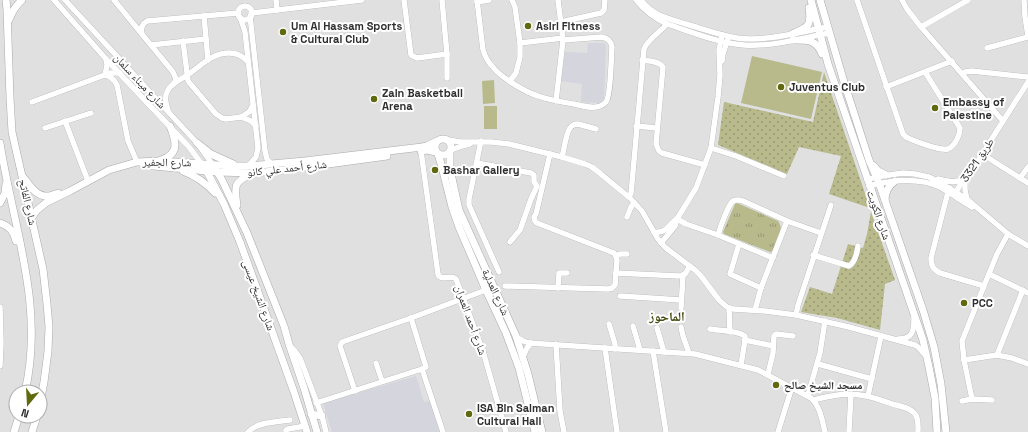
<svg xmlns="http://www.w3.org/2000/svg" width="1028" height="432" font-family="'Space Grotesk','Noto Naskh Arabic',sans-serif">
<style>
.built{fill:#d4d5dd}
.grass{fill:url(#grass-dots)}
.park{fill:url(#park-tufts)}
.pitch{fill:#b8ba8c}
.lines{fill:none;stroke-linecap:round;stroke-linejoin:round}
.minor-casing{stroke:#aaaaab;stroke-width:6}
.major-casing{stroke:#aaaaab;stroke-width:8}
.minor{stroke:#fff;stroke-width:5.5}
.major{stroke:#fff;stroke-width:7}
.poi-dot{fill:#61690e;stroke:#fff;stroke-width:1.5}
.labels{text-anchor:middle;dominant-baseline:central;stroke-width:4;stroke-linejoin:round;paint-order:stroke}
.poi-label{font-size:11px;font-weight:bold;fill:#2f2f30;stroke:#fff;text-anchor:start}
.street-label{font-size:11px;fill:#2f2f30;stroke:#fff}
.quarter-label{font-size:13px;font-weight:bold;fill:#464c11;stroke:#fff}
</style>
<defs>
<pattern id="grass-dots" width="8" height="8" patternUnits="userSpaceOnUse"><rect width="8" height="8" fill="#b8ba8c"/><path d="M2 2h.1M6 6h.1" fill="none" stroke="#969873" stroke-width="1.8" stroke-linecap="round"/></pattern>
<pattern id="park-tufts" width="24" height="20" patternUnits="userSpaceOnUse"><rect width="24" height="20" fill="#b8ba8c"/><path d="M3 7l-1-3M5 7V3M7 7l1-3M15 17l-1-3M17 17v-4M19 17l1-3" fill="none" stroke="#969873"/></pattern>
</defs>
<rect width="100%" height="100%" fill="#e0e0e1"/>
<g class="built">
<polygon points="588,43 604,43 606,45 604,99 599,103 581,102 582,84 561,81 565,52 587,53"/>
<polygon points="416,376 424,402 431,401 441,432 332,432 323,403"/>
</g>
<g class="grass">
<polygon points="824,72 870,208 829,194 841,156 799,147 787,174 718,145 724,102 813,122"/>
<polygon points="871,212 895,280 885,284 880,330 837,318 801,312 810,287 832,294 848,244 863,248 867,234"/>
</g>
<path class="park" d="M737,203L778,221C785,230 777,242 773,251L770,252L724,234L723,232L735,204Z"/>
<g class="pitch">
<polygon points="752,56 822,72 811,119 741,103"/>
<polygon points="494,80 495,103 483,104 482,81"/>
<rect x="484" y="106" width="13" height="23"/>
</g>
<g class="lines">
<g class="minor-casing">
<g id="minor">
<polyline points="54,0 106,59 189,147 201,163"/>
<polyline points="65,0 197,143 213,165"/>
<polyline points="114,0 173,72 176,79 174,84"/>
<polyline points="276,0 277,10"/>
<polyline points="404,0 411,55 417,58 447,54"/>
<polyline points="442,0 447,54 447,78"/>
<path d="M477,0L483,50C485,56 487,61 492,66C500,77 525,92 538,96C549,100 562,102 574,104C584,106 598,111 606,102C611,96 611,57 612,47C611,41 607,38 602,37L563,40"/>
<path d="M636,0C645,11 654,18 667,24C692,32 718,43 744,45C773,47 802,38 829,33"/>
<path d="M641,0C652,15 669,19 686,24C703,29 719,35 737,38C766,42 799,32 828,27"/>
<path d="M857,0L903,134L906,137L910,139C917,142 941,151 948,149C951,148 953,145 955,143C958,138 960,133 960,128L925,72"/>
<polyline points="902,0 907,9 921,27 1003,121"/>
<polyline points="1024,0 1025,17 1028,36"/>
<polyline points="477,2 489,0"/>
<circle cx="245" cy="13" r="7"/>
<polyline points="251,13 362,0"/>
<polyline points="204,16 208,60"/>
<polyline points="250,16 265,151 267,159 271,164"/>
<polyline points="240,17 245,32 258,148 256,157 248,166"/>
<polyline points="561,22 601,13 604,10 605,0"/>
<polyline points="921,27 968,0"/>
<path d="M142,34C140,28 142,24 147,21L238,13"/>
<polyline points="183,41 188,81 216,114 222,118 226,119 241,117 249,112 253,105"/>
<polyline points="520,43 563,38"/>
<polyline points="151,45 206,39"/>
<polyline points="987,48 1028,37"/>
<path d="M642,60C649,61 659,61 663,67L656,144L659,151L662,153L705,165"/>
<polyline points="722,61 723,54 728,39"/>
<polyline points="962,74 965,72 972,71 1028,77"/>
<path d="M105,75C111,76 114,79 117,85L128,141L137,162"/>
<polyline points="105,75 107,65 106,59"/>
<polyline points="510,81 516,73 520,57 520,43 515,7 512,0"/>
<polyline points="886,87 952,61"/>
<polyline points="556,101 563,40 558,0"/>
<polyline points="32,102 110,73 120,73"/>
<path d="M168,110C166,104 164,97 167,92C170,84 180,80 186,76C200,67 211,53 229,53C237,53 243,56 248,62"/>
<polyline points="241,117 251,121 256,126"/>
<polyline points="65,121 88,181"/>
<polyline points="636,126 657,128"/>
<polyline points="45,128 91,113"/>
<polyline points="448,140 461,142 491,142 509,144 562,157 585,164 592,167 601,174 629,197 642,211 658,239 666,248 695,270 701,276 719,300 727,307 733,309 765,311 796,315 849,327 915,345 918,347 926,356"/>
<polyline points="481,141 469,199 469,205 499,272"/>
<polyline points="711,148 736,156 784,176"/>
<polyline points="451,150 462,146 470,144"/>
<path d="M421,151L438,274C441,282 450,274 456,279L483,351L506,432"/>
<polyline points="982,154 1028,183"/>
<path d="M562,157C564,150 566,133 570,128C572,125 575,124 578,124L596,129"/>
<polyline points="477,163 531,173 534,175 534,182 537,186 531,199 520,230 510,242"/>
<polyline points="1020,178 1028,167"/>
<path d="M938,179C949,182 954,183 965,179"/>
<polyline points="867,180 876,177 903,173 915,174 929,177 942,184 967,199 1008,234 1028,246"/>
<polyline points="965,184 965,190 967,199"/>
<path d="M869,186C892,180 918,177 940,187C951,193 961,201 972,207"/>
<path d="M950,188L948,192L931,258C931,266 933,269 940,273L984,286"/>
<path d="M629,197L631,193L632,183L644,49C647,40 660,32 667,24"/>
<polyline points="957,198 956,192 962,182 967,178 1028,82"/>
<polyline points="627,217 631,207 634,203"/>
<polyline points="677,219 686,224 718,235 773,258"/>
<path d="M654,232C667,234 668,224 677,219"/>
<path d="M718,235C720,228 728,205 733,201C737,199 740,200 743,201L787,221L821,233"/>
<polyline points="661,243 675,226 677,219 696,188 711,148 718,97 720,75 719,50 722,35"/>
<polyline points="739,244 730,274 761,288"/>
<path d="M813,255L849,266C855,263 857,253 858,246"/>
<polyline points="616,256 620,254 627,254"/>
<polyline points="616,273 679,276 685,274 690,266"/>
<polyline points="989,274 1028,293"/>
<polyline points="505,286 608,289 612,288 615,285 617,260 616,256 614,253 537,223 535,221 534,217 536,214 550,154"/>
<polyline points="558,288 559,273 567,273"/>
<polyline points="620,296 681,300"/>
<polyline points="0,307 1,343 0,366"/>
<polyline points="681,308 683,275"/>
<polyline points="729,308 730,332"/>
<polyline points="755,310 761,288 787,221"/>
<polyline points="796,315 798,305 831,205"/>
<polyline points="411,318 426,367 422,369 443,432"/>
<polyline points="609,324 615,344 615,349"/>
<polyline points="633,326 640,350"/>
<polyline points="681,327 683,336 689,353"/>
<polyline points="657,328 664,352"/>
<path d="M710,329C721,331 736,330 745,336V340L741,365"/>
<path d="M516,337L523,341L529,343L695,354L758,370L811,398C820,406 822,420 825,432"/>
<path d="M898,339C913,339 914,331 914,318"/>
<polyline points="745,340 773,346"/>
<polyline points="556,344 560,411 564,432"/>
<polyline points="289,345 295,351 300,358 322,416 326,432"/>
<polyline points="605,348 617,432"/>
<polyline points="653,351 666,432"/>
<polyline points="997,355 1023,290"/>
<polyline points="523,357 527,348 531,343"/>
<polyline points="964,360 997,355 1012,358 1028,364"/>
<polyline points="376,363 382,381"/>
<polyline points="818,364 872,379"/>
<polyline points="768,374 773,353 774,336 776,334 793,336"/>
<polyline points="355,391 340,346 342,342 411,318 486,290"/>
<polyline points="808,395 820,353 825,321"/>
<polyline points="868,396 881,336"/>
<polyline points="972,399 964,360 962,341 984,286 997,254 1008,234"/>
<path d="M814,400C831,395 849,392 866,396C876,398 886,402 896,405C903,407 911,408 915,414C919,419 918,426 918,432"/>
<polyline points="962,401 972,399 992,400"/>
<polyline points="316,403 422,369"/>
<path d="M248,432C257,422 277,422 290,420"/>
<polyline points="286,432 286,430 288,429 305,426"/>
<polyline points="778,432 792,387"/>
<polyline points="849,432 851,394"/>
</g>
</g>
<g class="major-casing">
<g id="major">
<polyline points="6,0 7,10 10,98 12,132 43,269 47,304 49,327 48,351 44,382 40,403"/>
<polyline points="811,0 828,64 923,340 929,367 935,398 937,432"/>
<polyline points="820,0 844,82 869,160 879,183 923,310 934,347 941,384 946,432"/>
<path d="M9,20C12,12 15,6 22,0"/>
<path d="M792,34C808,27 812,26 809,8"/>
<path d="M793,40C808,40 816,39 822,54"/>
<circle cx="443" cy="147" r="8"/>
<path d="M0,143C13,227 45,305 25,392"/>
<polyline points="197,143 211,154 233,164"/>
<polyline points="421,151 427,150 436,152"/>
<polyline points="450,153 450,169 459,210 516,336 528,374 542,432"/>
<polyline points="438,154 442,167 452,207 459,227 486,290 506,333 519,368 535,432"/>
<path d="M161,160C180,154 176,141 170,126"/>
<polyline points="143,164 154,166 218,172 253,173 284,170 387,156"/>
<polyline points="874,166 878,171 886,175"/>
<polyline points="205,168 224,204 240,242 294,392 307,432"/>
<polyline points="216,170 222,180 247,233 284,326 289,344 304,388 317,432"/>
<path d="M183,171C196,176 206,183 215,193"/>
<path d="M24,178C30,186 37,197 48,196C51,196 55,194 58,193"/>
<path d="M885,200C885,192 888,186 895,181"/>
<polyline points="0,203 5,193 6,184"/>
<path d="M237,205C234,186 234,182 251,174"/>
<polyline points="32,217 37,210 47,202 70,191 109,170 137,162 160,161 232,166 247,166 305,161 422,147 427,146 437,141"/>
<path d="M0,223C10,226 14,232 16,241"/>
<polyline points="311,414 322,416"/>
<polyline points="14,432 19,416"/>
<polyline points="32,432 37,416"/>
</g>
</g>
<use href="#minor" class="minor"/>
<use href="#major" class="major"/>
</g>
<g class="poi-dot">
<circle cx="528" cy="26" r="4"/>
<circle cx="283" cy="32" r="4"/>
<circle cx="781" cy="87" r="4"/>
<circle cx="374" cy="99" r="4"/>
<circle cx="935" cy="108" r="4"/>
<circle cx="435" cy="170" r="4"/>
<circle cx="964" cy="303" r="4"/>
<circle cx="776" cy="385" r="4"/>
<circle cx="469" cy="414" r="4"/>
</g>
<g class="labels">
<g class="poi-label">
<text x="291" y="26">Um Al Hassam Sports<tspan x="291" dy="13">&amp; Cultural Club</tspan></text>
<text x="536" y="26">Asiri Fitness</text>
<text x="789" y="87">Juventus Club</text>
<text x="382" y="93">Zain Basketball<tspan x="382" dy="13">Arena</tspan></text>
<text x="943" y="102">Embassy of<tspan x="943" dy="13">Palestine</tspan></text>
<text x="443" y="170">Bashar Gallery</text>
<text x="972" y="303">PCC</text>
<text x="784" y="385">مسجد الشيخ صالح</text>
<text x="477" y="408">ISA Bin Salman<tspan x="477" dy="13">Cultural Hall</tspan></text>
</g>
<g class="street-label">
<text transform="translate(140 81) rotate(47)">شارع ميناء سلمان</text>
<text transform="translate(977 160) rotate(-56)">طريق 3321</text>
<text transform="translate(167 162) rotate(1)">شارع الجفير</text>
<text transform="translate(287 168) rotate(-6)">شارع أحمد علي كانو</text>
<text transform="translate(28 202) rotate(77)">شارع الفاتح</text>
<text transform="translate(879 215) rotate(71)">شارع الكويت</text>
<text transform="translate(496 292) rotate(65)">شارع العدلية</text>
<text transform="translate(259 295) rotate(70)">شارع الشيخ عيسى</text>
<text transform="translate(471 320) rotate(70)">شارع أحمد العمران</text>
</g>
<g class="quarter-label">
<text x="667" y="316">الماحوز</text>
</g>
</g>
<g transform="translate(28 404) rotate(198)"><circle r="19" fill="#ffffff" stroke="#acacac"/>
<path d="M0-3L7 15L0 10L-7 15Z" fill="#61690e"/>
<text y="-6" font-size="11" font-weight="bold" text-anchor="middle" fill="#2f2f30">N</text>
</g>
</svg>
